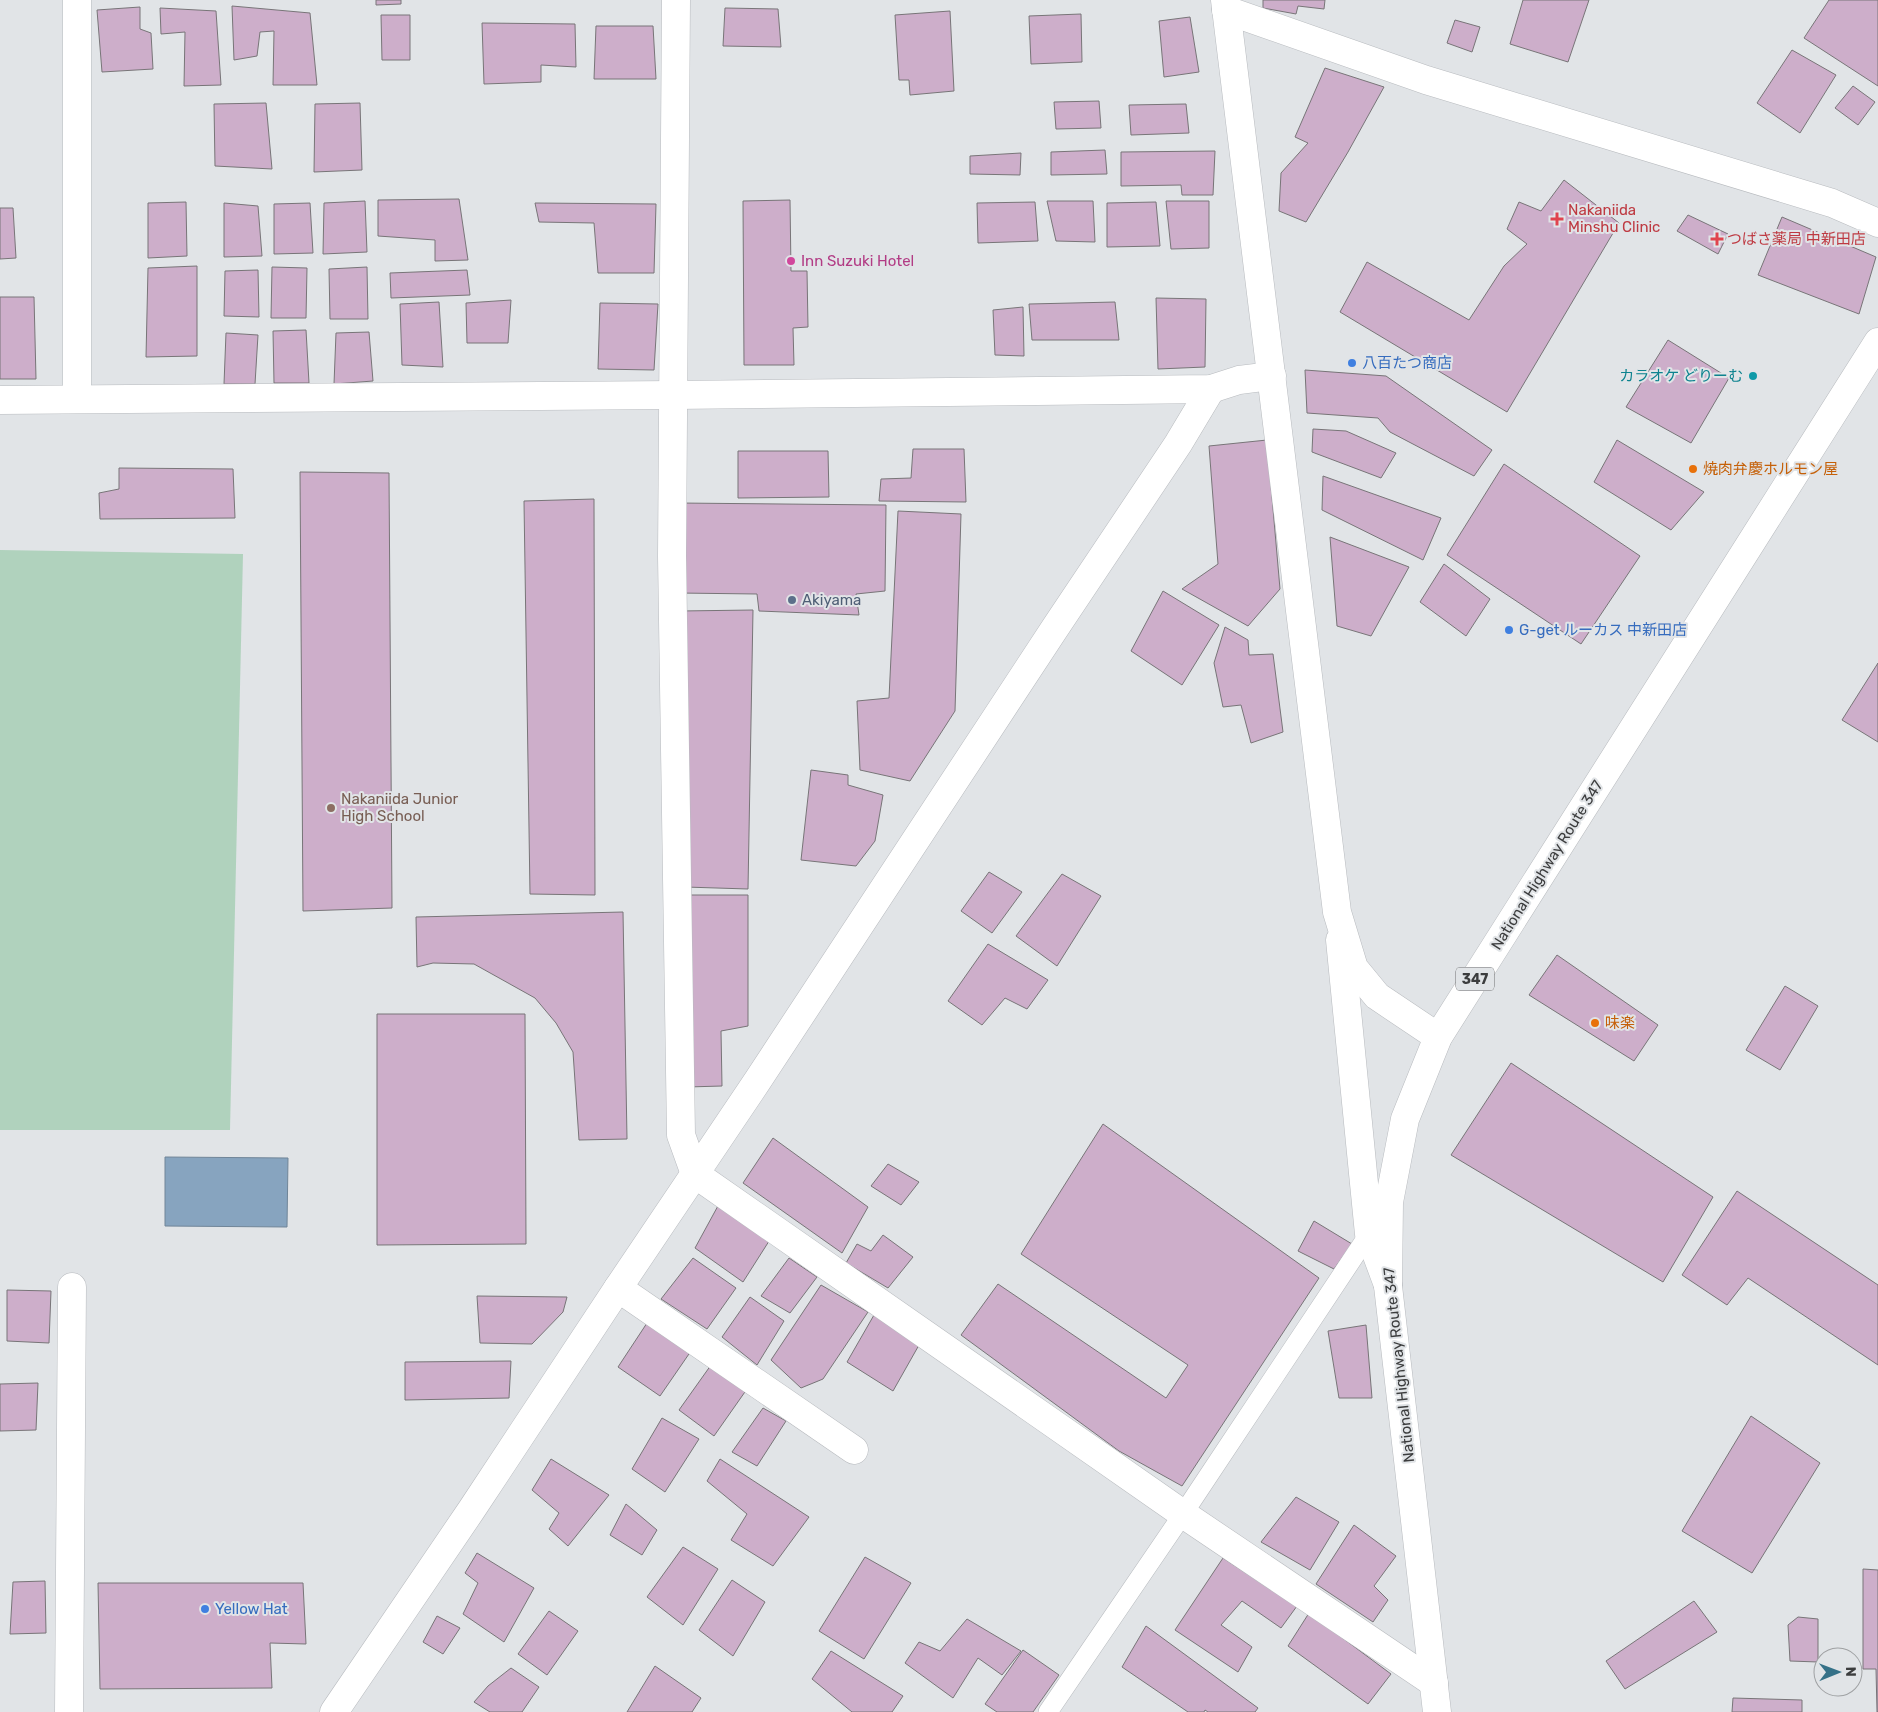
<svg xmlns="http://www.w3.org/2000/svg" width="1878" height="1712" font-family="Rubik,'Noto Sans JP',sans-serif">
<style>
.green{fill:#b0d2bd}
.water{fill:#87a4bf;stroke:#708598}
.building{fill:#cdaeca;stroke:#787578}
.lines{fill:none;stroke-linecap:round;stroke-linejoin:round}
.lane-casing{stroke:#b8bbbf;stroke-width:20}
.street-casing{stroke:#b8bbbf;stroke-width:29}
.secondary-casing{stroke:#b8bbbf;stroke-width:29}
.highway-casing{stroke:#b8bbbf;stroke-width:29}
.lane{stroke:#fff;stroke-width:19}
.street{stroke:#fff;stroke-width:28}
.secondary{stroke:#fff;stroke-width:28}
.highway{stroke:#fff;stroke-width:28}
.health-dot{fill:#e0444e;stroke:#e1e4e7;stroke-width:2}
.hotel-dot{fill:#d1479c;stroke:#e1e4e7;stroke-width:2}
.shop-dot{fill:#3f7fe0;stroke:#e1e4e7;stroke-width:2}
.culture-dot{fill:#0f9aa8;stroke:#e1e4e7;stroke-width:2}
.food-dot{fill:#e8710a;stroke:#e1e4e7;stroke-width:2}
.service-dot{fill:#5c6f8a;stroke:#e1e4e7;stroke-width:2}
.education-dot{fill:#8d6e63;stroke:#e1e4e7;stroke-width:2}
.labels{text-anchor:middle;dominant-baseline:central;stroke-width:4;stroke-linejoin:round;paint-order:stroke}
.shield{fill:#e1e4e7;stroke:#6e6f71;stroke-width:1}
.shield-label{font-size:14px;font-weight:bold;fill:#3c3d3e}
.health-label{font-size:15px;fill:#be3a42;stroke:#e1e4e7;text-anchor:start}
.hotel-label{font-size:15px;fill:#b23c85;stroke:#e1e4e7;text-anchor:start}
.shop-label{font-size:15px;fill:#366cbe;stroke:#e1e4e7;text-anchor:start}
.culture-label{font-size:15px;fill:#0d838f;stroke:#e1e4e7;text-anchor:end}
.food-label{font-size:15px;fill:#c56008;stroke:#e1e4e7;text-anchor:start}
.service-label{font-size:15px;fill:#4e5e75;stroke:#e1e4e7;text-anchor:start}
.education-label{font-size:15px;fill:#785e54;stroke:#e1e4e7;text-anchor:start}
.street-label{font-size:15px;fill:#3c3d3e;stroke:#e1e4e7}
</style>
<rect width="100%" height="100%" fill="#e1e4e7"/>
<polygon class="green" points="0,550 243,554 230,1130 0,1130"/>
<polygon class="water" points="165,1157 288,1158 287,1227 165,1226"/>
<g class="building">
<polygon points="376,0 401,0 401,4 376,5"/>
<polygon points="1263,0 1325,0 1324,9 1298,6 1296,14 1263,8"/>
<polygon points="1523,0 1589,0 1568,62 1510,44"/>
<polygon points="1829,0 1878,0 1878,86 1804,38"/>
<polygon points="232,6 310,13 317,85 273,85 274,31 260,32 257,56 234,60"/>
<polygon points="140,7 140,29 151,33 153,69 102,72 97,10"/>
<polygon points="160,8 216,11 221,85 184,86 185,32 161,34"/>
<polygon points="725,8 778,9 781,47 723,46"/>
<polygon points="950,11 954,91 910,95 909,80 899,80 895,15"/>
<polygon points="1081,14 1082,62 1031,64 1029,16"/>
<polygon points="381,15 410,15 410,60 382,60"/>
<polygon points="1190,17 1199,72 1164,77 1159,21"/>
<polygon points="1455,20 1480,27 1472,52 1447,43"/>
<polygon points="482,23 575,24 576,67 541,65 541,82 484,84"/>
<polygon points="596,26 653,26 656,79 594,79"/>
<polygon points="1792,50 1836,75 1800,133 1757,103"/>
<polygon points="1325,68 1384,87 1348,152 1306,222 1279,211 1281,173 1308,143 1295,137"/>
<polygon points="1853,86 1875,102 1858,125 1835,108"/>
<polygon points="1099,101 1101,128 1056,129 1054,102"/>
<polygon points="266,103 272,169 215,166 214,104"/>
<polygon points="360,103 362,170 314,172 315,104"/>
<polygon points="1186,104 1189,133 1131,135 1129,105"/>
<polygon points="1105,150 1107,174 1051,175 1051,152"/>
<polygon points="1215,151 1213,195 1182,195 1181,185 1121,186 1121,152"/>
<polygon points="1021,153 1020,175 970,174 970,156"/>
<polygon points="1564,180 1619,223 1507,412 1340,312 1367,262 1469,320 1504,266 1527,244 1507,229 1519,202 1541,211"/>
<polygon points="459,199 468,260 435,261 435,240 378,236 378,200"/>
<polygon points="790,200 791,271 807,271 808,327 793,328 794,365 744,365 743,201"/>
<polygon points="365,201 367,252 323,254 324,203"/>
<polygon points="1047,201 1093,201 1095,242 1056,241"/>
<polygon points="1166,201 1209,201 1209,248 1171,249"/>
<polygon points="186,202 187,256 148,258 148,203"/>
<polygon points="1035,202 1038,241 978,243 977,203"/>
<polygon points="1156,202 1160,246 1107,247 1107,203"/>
<polygon points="224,203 258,206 262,256 224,257"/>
<polygon points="310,203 313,253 274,254 274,204"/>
<polygon points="535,203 656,204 654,273 598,273 594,223 539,222"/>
<polygon points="0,208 13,208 16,258 0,259"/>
<polygon points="1688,215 1728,234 1718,254 1677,231"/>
<polygon points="1782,217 1876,257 1859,314 1758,275"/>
<polygon points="197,266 197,356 146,357 148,268"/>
<polygon points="272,267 307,268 306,318 271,318"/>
<polygon points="367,267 368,319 330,319 329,269"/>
<polygon points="258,270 259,317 224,316 225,271"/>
<polygon points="467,270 470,295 391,298 390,273"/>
<polygon points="0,297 34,297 36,379 0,379"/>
<polygon points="1156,298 1206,299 1205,367 1158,369"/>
<polygon points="511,300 508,343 467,343 466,303"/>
<polygon points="439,302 443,367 402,365 400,304"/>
<polygon points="1115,302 1119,340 1032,340 1029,304"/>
<polygon points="600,303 658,304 654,370 598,369"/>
<polygon points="1023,307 1024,356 995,355 993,310"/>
<polygon points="306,330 309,383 274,383 273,331"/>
<polygon points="369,332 373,381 334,384 336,333"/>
<polygon points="226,333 258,335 255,384 224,384"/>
<polygon points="1668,340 1729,378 1691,443 1626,407"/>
<polygon points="1305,370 1386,376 1492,450 1474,476 1390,432 1378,418 1307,413"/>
<polygon points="1313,429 1346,431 1396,453 1381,478 1312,452"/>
<polygon points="1267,440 1280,589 1248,626 1182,589 1218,564 1209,446"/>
<polygon points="1617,440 1704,492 1671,530 1594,482"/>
<polygon points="913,449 964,449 966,502 879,501 881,479 911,478"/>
<polygon points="738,451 828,451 829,497 738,498"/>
<polygon points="1504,464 1640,556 1581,644 1447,555"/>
<polygon points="119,468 233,469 235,518 100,519 99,493 119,489"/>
<polygon points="300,472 389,473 392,908 303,911"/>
<polygon points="1323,476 1441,518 1423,560 1322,510"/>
<polygon points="594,499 595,895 530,894 524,501"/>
<polygon points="678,503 886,505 885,591 856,594 859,615 759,611 757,594 678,593"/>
<polygon points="898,511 961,514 955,711 910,781 860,770 857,701 889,698"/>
<polygon points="1330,537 1409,567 1371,636 1337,626"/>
<polygon points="1444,564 1490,599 1466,636 1420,602"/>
<polygon points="1163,591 1219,625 1182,685 1131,651"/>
<polygon points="753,610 748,889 685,887 680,611"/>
<polygon points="1225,627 1248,640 1249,655 1273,654 1283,732 1251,743 1241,705 1223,707 1214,663"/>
<polygon points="1878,663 1878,742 1842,720"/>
<polygon points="811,770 848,775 848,785 883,795 875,841 856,866 801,860"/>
<polygon points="989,872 1022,892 992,933 961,911"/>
<polygon points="1062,874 1101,896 1057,966 1016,936"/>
<polygon points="683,895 748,895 748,1026 721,1031 722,1086 687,1087"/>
<polygon points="623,912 627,1139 579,1140 573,1052 556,1023 535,998 474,964 433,963 417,967 416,917"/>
<polygon points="988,944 1048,980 1027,1009 1005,998 982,1025 948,1001"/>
<polygon points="1557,955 1658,1025 1634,1061 1529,995"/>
<polygon points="1785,986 1818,1006 1780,1070 1746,1050"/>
<polygon points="377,1014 525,1014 526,1244 377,1245"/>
<polygon points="1511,1063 1713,1197 1663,1282 1451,1155"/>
<polygon points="1103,1124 1319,1278 1182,1486 1119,1451 961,1335 998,1284 1166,1398 1188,1365 1021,1254"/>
<polygon points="773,1138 868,1207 842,1253 743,1183"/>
<polygon points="888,1164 919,1182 901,1205 871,1186"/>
<polygon points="1737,1191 1878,1285 1878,1365 1748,1278 1727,1305 1682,1275"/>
<polygon points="719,1204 771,1238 743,1282 695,1248"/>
<polygon points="1314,1221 1352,1244 1334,1269 1298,1251"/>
<polygon points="883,1235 913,1257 888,1288 846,1263 857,1244 871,1251"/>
<polygon points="693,1258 736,1288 707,1329 661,1299"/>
<polygon points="789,1258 817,1277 790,1313 761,1296"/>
<polygon points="821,1285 868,1312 823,1379 801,1388 771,1360"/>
<polygon points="7,1290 51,1291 49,1343 7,1341"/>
<polygon points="477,1296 567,1297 563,1312 532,1344 480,1343"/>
<polygon points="750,1297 784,1321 757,1365 722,1337"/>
<polygon points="874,1315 919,1345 893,1391 847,1362"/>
<polygon points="647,1323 691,1351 660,1396 618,1367"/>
<polygon points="1366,1325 1372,1398 1339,1398 1328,1331"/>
<polygon points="511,1361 509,1398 405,1400 405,1362"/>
<polygon points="711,1365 747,1389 714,1436 679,1410"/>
<polygon points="38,1383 36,1430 0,1431 0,1384"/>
<polygon points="763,1408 786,1421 757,1466 732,1452"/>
<polygon points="1751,1416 1820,1463 1752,1573 1682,1531"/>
<polygon points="662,1418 699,1439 665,1492 632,1469"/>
<polygon points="551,1459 609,1495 568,1546 549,1529 559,1513 532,1490"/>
<polygon points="720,1459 809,1517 773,1566 731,1540 747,1514 707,1481"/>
<polygon points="1296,1497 1339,1522 1310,1570 1261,1542"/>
<polygon points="626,1504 657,1530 642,1555 610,1535"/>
<polygon points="1354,1525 1396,1556 1374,1586 1388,1600 1373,1622 1316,1584"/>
<polygon points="683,1547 718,1569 683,1625 647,1597"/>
<polygon points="477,1553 534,1588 504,1642 463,1614 478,1583 465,1573"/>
<polygon points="865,1557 911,1583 864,1659 819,1631"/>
<polygon points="1223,1558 1297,1606 1281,1628 1242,1601 1221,1625 1252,1647 1238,1672 1175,1630"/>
<polygon points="1863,1569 1878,1570 1878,1712 1877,1712 1876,1669 1863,1669"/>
<polygon points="732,1580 765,1602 733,1656 699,1630"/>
<polygon points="45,1581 46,1633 10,1634 13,1582"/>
<polygon points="98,1583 303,1583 306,1644 270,1643 272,1688 100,1689"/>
<polygon points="1694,1601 1717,1632 1625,1689 1606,1661"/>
<polygon points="549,1611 578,1631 547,1675 518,1654"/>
<polygon points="1309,1613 1391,1674 1368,1704 1288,1646"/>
<polygon points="437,1616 460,1628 443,1654 423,1642"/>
<polygon points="1798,1617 1818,1619 1818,1662 1790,1661 1788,1625"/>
<polygon points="967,1619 1021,1651 1002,1675 978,1658 953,1698 905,1663 919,1642 940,1651"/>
<polygon points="1146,1626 1258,1708 1255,1712 1208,1712 1205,1710 1204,1712 1188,1712 1122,1667"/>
<polygon points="1023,1650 1059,1675 1033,1712 997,1712 985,1704"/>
<polygon points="831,1651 903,1696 892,1712 852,1712 812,1679"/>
<polygon points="655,1666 701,1698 692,1712 627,1712"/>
<polygon points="511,1668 539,1687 522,1712 490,1712 474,1702 488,1686"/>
<polygon points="1733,1698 1802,1700 1802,1712 1732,1712"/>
</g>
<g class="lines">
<g class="lane-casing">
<polyline id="lane" points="1048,1712 1183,1514 1369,1234"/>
</g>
<g class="street-casing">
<g id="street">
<polyline points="676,0 672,556 681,1135 695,1174 1183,1514 1434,1683"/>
<polyline points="1226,10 1426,80 1832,203 1878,223"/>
<polyline points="77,399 77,0"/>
<polyline points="0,400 674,395 1211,389 1239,380 1272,376"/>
<polyline points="1340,940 1369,1234 1388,1285"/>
<polyline points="618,1288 854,1450"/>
<polyline points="69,1712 72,1287"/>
<polyline points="334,1712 472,1509 618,1288 758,1080 1055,628 1178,444 1211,389"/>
</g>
</g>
<g class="secondary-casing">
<polyline id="secondary" points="1225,0 1337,912 1354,968 1377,996 1438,1037"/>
</g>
<g class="highway-casing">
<polyline id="highway" points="1437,1712 1388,1286 1389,1202 1405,1119 1438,1037 1878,342"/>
</g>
<use href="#lane" class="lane"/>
<use href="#street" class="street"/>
<use href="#secondary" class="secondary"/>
<use href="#highway" class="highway"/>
</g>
<g class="health-dot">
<path d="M1554.5 211.5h5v5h5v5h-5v5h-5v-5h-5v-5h5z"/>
<path d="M1714.5 231.5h5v5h5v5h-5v5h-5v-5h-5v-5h5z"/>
</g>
<circle class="hotel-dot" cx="791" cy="261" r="5"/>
<g class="shop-dot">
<circle cx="1352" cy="363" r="5"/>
<circle cx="1509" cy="630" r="5"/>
<circle cx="205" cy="1609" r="5"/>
</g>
<circle class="culture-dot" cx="1753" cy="376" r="5"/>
<g class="food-dot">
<circle cx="1693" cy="469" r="5"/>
<circle cx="1595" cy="1023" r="5"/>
</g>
<circle class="service-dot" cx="792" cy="600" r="5"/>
<circle class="education-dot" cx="331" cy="808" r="5"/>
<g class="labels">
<rect class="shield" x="1456" y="967.5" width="38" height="23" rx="4"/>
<g class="shield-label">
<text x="1475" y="979">347</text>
</g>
<g class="health-label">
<text x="1568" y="210">Nakaniida<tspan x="1568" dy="17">Minshu Clinic</tspan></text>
<text x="1727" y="239">つばさ薬局 中新田店</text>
</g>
<g class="hotel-label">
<text x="801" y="261">Inn Suzuki Hotel</text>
</g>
<g class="shop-label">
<text x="1362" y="363">八百たつ商店</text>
<text x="1519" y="630">G-get ルーカス 中新田店</text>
<text x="215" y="1609">Yellow Hat</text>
</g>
<g class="culture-label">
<text x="1743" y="376">カラオケ どりーむ</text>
</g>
<g class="food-label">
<text x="1703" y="469">焼肉弁慶ホルモン屋</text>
<text x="1605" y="1023">味楽</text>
</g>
<g class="service-label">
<text x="802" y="600">Akiyama</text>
</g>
<g class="education-label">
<text x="341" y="799">Nakaniida Junior<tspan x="341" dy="17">High School</tspan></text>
</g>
<g class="street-label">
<text transform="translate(1547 865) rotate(-58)">National Highway Route 347</text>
<text transform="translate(1399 1365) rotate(-96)">National Highway Route 347</text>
</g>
</g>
<g transform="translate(1838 1672) rotate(89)"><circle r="24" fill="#e1e4e7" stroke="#9fa1a3"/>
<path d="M0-4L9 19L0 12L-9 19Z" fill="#357188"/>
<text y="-8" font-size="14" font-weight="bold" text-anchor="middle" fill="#3c3d3e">N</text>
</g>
</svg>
